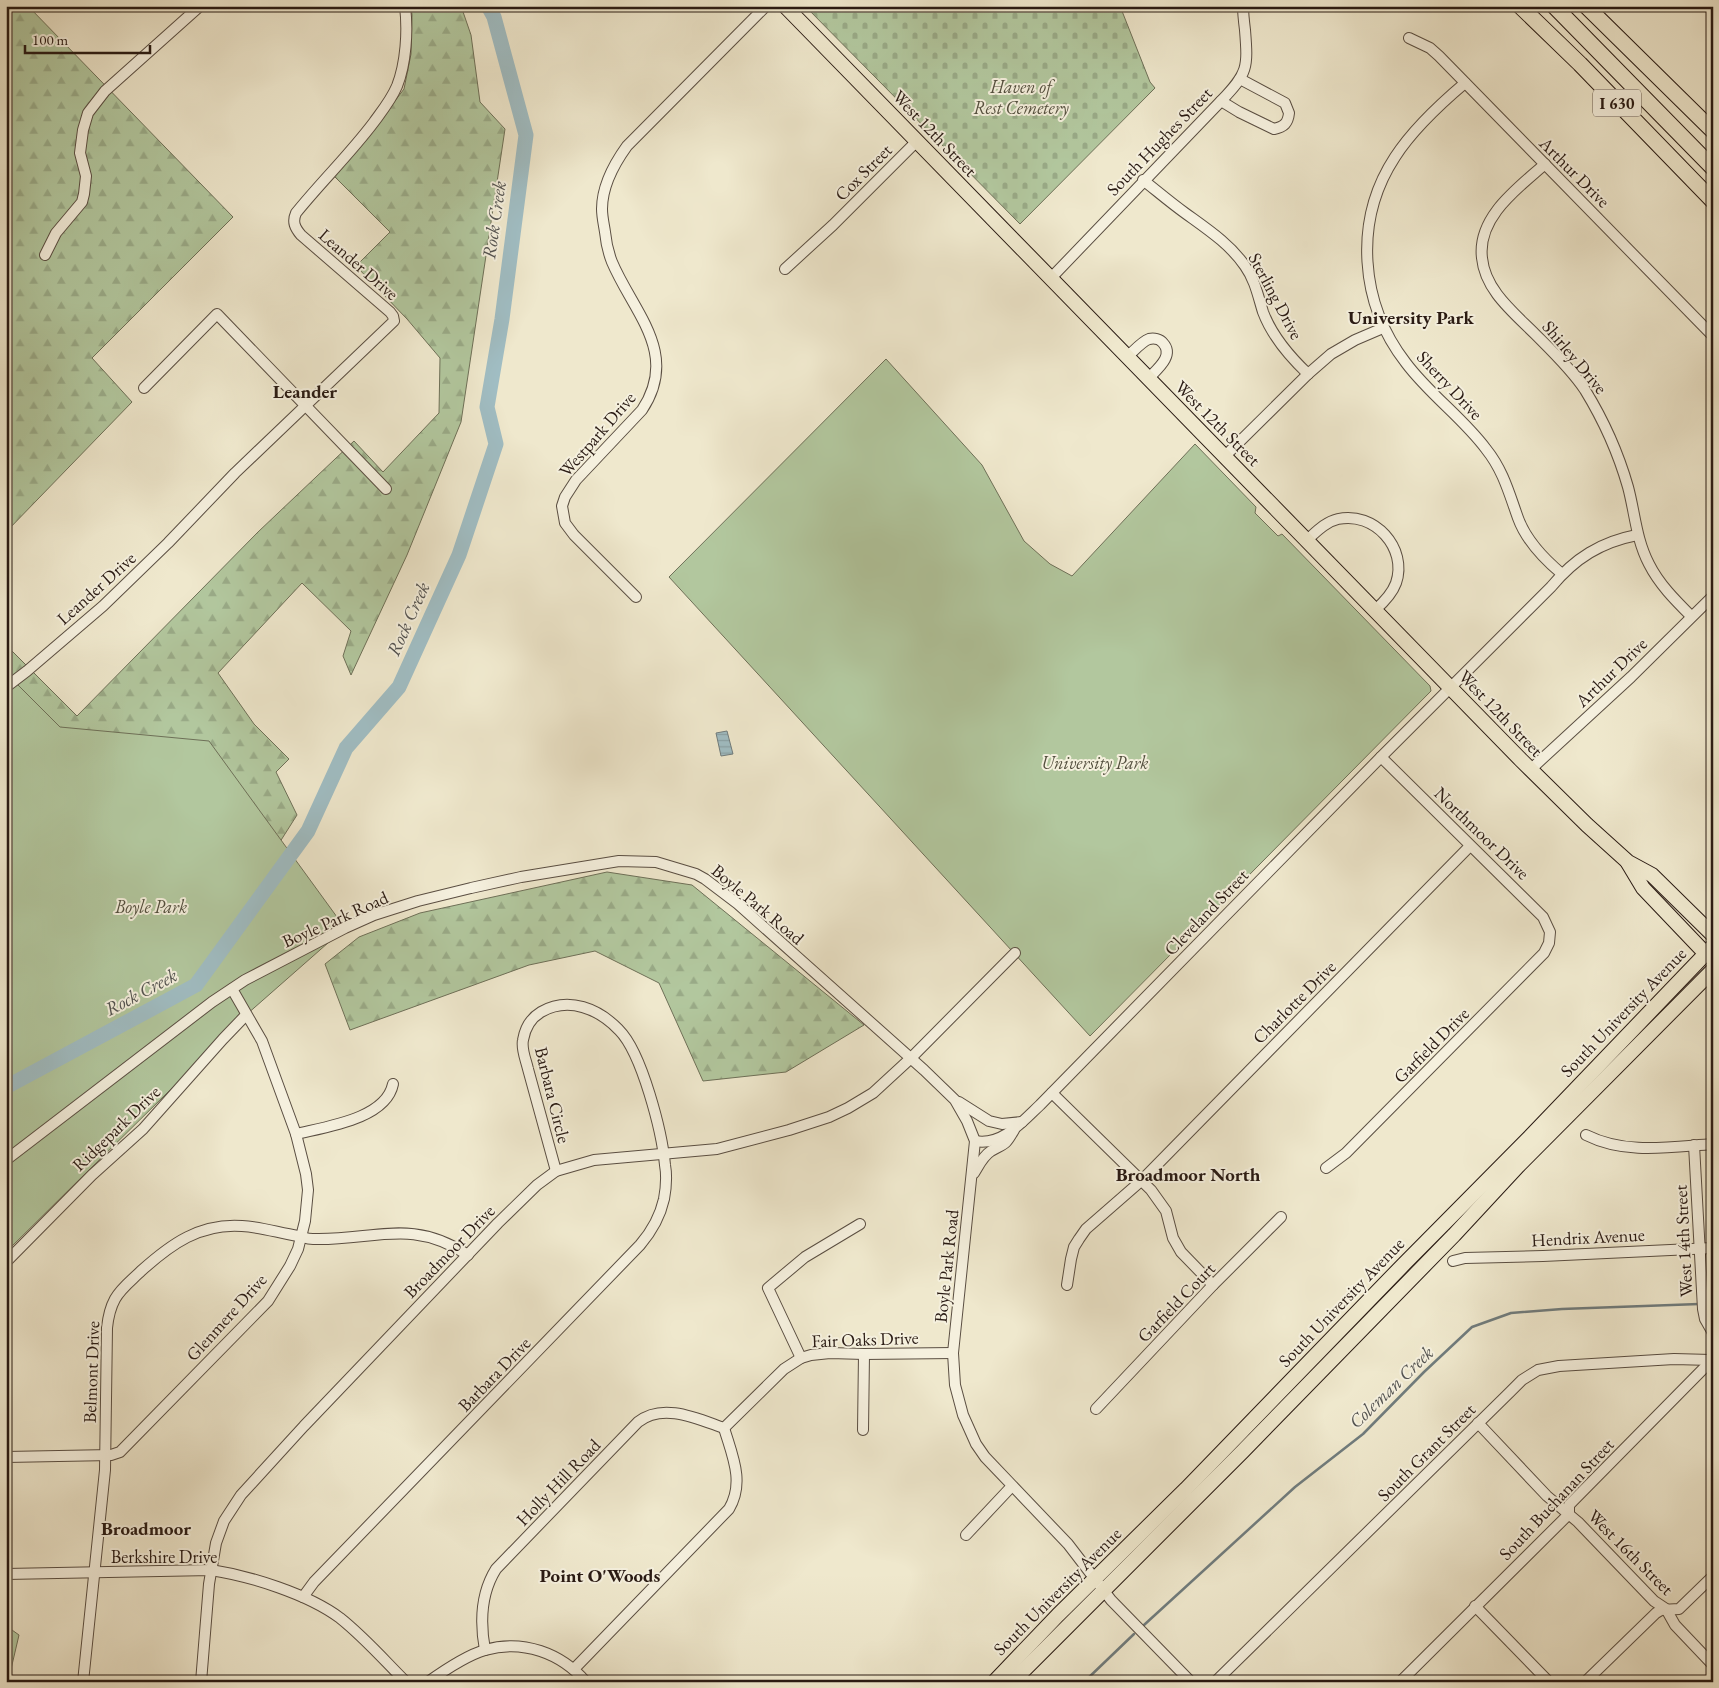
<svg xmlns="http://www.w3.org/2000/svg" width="1719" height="1688" font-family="'EB Garamond',serif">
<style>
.forest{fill:url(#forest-firs);stroke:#6e7058}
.cemetery{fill:url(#cemetery-stones);stroke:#6e7058}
.park{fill:#b2c79e;stroke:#6e7058}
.water{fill:url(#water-rules);stroke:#707c7d}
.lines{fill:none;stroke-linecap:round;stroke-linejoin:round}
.stream{stroke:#707c7d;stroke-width:2.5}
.river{stroke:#a0bdc3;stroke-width:15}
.minor-casing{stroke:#5a4e42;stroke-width:12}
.major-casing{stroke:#291a13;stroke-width:16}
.highway-casing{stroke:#291a13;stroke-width:17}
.minor{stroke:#f5f0de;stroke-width:10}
.major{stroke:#efe8cd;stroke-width:14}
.highway{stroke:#efe8cd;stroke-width:15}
.labels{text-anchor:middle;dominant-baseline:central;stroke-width:4;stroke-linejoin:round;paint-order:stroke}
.shield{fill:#f5f0de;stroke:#665a50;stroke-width:1}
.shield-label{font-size:16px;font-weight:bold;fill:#291a13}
.park-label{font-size:18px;font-style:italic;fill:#524e3d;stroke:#f5f0de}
.street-label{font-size:18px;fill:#291a13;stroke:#f5f0de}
.water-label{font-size:19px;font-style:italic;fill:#535351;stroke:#f5f0de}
.neighbourhood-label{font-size:19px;font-weight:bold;fill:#291a13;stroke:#f5f0de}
</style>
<defs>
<pattern id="forest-firs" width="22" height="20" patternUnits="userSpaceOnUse" patternTransform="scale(1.25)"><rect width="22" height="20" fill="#b2c79e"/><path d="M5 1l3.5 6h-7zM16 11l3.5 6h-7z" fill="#99aa87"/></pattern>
<pattern id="cemetery-stones" width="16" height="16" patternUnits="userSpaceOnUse" patternTransform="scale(1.25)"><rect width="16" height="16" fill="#b2c79e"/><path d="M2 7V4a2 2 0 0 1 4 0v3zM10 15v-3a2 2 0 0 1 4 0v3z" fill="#99aa87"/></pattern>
<pattern id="water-rules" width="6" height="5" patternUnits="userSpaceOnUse" patternTransform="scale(1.25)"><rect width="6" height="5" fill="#a0bdc3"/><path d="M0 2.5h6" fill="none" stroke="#8aa2a7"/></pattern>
</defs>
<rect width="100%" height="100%" fill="#efe8cd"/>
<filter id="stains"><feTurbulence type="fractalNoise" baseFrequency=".004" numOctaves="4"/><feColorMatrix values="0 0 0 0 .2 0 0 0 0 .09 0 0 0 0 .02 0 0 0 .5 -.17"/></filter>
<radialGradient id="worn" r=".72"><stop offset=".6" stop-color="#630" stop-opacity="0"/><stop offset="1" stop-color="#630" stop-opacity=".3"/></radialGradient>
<g class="forest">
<polygon points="6,6 28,6 233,217 92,358 132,402 6,532"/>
<polygon points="411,6 461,6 471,35 480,102 505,129 461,422 407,555 351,675 343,656 351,631 302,583 218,673 254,724 289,759 276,772 297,815 231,919 6,843 6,645 77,716 258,532 354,441 383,472 439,413 440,358 407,319 356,266 390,232 334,176 370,134 404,89 411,54 412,15"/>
<polygon points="607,872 692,885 864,1025 786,1072 703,1081 659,983 595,951 529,965 350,1030 325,964 359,937 420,913"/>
</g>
<polygon class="cemetery" points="805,6 1120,6 1150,82 1155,88 1020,224"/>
<g class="park">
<polygon points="886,359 982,465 1024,541 1050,564 1072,576 1195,444 1256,507 1255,513 1278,536 1282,534 1430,686 1431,691 1090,1036 669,577"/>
<polygon points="6,673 60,727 209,741 345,928 246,1015 6,1252"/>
<polygon points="6,1630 12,1630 19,1635 8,1682 6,1682"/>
</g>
<polygon class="water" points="727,731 733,754 721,756 716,733"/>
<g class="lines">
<g class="stream">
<polyline points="1704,1303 1713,1303"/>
<polyline points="1144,1625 1295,1487 1363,1434 1424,1372 1472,1327 1511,1313 1562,1309 1699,1304"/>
<polyline points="1084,1682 1134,1634"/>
</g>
<polyline class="river" points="6,1087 196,985 308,831 346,748 399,687 459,555 496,444 487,407 502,319 526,135 494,17 488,6"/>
<g class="minor-casing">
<g id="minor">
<polyline points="1409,38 1430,48 1439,56 1713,336"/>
<path d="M1465,83C1439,105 1413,129 1395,157C1353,221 1360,304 1406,363C1430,395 1463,418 1486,449C1503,470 1509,493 1518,518C1526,540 1544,559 1562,574"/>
<path d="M1221,101L1239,112L1274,129C1284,127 1288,123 1289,113L1285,103L1240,79"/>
<path d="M1545,164C1518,188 1477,217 1482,258C1485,290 1513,312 1535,334C1552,351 1572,370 1585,390C1604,421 1618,452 1628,487C1635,513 1636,539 1649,564C1659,584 1675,600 1691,616"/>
<path d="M1143,180C1157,191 1171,203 1185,213C1207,229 1230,244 1245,266C1255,280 1258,296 1263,312C1272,336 1289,356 1308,374"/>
<polyline points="45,255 56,233 82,202 84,194 86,176 80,153 83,130 88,113 105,91 200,6"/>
<polyline points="785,269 833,225 916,142"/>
<path d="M1051,278L1221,101C1248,73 1248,68 1245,30C1244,22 1243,14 1243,6"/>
<path d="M1127,357C1133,352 1141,342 1149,339C1154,338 1160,339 1163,343C1175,356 1156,370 1148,379"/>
<polyline points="144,388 217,314 386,489"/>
<polyline points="1225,456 1308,374 1331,354 1355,340 1383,328"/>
<path d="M1307,540C1316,532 1325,522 1338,519C1374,511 1408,548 1396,583C1392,594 1383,603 1375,610"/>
<path d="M636,597L574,535L565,523L562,506L565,497L576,480L642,410C680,353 633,312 612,262C608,252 606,242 605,232C604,225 602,217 602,209C602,187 614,164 627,146L766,6"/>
<path d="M6,687L27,671L103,606L168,543L235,473L394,321L393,316L390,312L301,235C295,228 292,222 296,213C321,182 350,154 374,122C382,111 391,100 397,86C406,63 408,31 405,6"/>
<polyline points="1530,770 1631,677 1713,596"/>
<polyline points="1052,1093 1151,1190 1166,1211 1173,1238 1181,1252 1213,1285"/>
<polyline points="959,1102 989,1121 1002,1124 1022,1122"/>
<path d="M296,1134C325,1127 386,1119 393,1084"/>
<path d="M1586,1135C1626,1155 1669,1147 1713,1144"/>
<path d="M975,1141C1002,1146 1022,1122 1040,1105L1381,757L1551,587C1575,558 1601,542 1637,535"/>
<polyline points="1694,1145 1703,1309 1705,1319 1713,1333"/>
<polyline points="6,1160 212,1002 245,980 345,928 374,915 418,901 471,888 521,877 619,861 656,862 696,874 705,879 738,904 924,1070 955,1100 967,1121 975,1141 953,1353 955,1385 963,1415 976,1444 985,1457 1068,1544 1111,1600 1191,1682"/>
<polyline points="1326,1168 1346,1153 1544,953 1549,943 1550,932 1543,917 1381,757"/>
<path d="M974,1173C979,1165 983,1156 991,1151C1005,1143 1005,1146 1014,1130"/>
<polyline points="1453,1261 1465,1258 1543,1256 1713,1248"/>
<polyline points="6,1262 92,1175 143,1129 223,1039 246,1015"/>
<polyline points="1067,1285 1071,1259 1074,1247 1079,1239 1086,1229 1141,1181 1470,846"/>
<polyline points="801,1358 768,1288 805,1257 860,1224"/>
<polyline points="1096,1409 1213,1285 1281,1217"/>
<polyline points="1478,1423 1547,1496 1578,1522 1654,1601 1666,1609 1675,1625 1713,1665"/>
<polyline points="724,1428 784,1369 801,1358 811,1355 830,1353 864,1354 953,1353"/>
<polyline points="863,1430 864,1354"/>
<polyline points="6,1457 111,1455 120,1452 268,1301 290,1266 298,1249 305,1221 308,1190 306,1174 296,1134 262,1041 232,989"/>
<polyline points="966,1535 1012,1486"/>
<path d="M6,1574L211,1570C250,1576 308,1594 340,1618C364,1637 384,1660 406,1682"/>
<path d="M303,1597L314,1582L640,1245C652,1231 660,1217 664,1199C666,1188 667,1176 665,1165C662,1132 642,1053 619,1030C599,1009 569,996 541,1012C531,1018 525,1028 523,1040C521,1049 526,1060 528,1069L556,1171"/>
<polyline points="1475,1606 1549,1682"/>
<path d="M485,1650C480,1623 481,1593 496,1569L638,1422C663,1402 698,1419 724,1428"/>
<path d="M574,1669L729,1509C745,1482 732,1455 724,1428"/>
<path d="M83,1682L105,1470L107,1328C108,1318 110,1308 115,1299C121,1288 132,1280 141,1271C171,1244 200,1223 242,1226C261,1227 279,1233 298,1236C303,1237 307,1239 313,1239C373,1241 411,1217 468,1255"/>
<polyline points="201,1682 209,1584 216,1543 224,1521 241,1495 304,1426 498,1223 537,1185 556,1171 594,1160 717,1149 789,1130 829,1117 848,1108 873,1093 911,1058 1015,953"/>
<path d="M428,1682C442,1672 468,1655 485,1650C523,1639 561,1653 586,1682"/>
<polyline points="1215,1682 1509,1393 1522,1380 1538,1370 1559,1366 1674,1359 1711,1360"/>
<polyline points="1400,1682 1569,1514 1569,1505 1713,1359"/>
<polyline points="1585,1682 1656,1613 1661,1610 1679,1609 1713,1576"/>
</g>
</g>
<g class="major-casing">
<g id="major">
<polyline points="785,6 1521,760 1587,825 1628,862 1652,875 1713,935"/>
<polyline points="1628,863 1643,888 1705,953 1713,956"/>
<polyline points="994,1682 1058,1615 1186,1489 1404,1264 1526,1141 1713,946"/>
<polyline points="1012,1682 1242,1452 1454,1235 1518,1166 1713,970"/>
</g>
</g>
<g class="highway-casing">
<g id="highway">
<polyline points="1520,6 1580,64 1713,201"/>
<polyline points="1554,6 1713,168"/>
<polyline points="1586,6 1713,131"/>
</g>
</g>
<use href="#minor" class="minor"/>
<use href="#major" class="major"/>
<use href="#highway" class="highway"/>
</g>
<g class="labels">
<rect class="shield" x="1593" y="89.5" width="48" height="27" rx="4"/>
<g class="shield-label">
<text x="1617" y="103">I 630</text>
</g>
<g class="park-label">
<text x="1021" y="86">Haven of<tspan x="1021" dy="21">Rest Cemetery</tspan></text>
<text x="1095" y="762">University Park</text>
<text x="151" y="906">Boyle Park</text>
</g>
<g class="street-label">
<text transform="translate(935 133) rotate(46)">West 12th Street</text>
<text transform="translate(1159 141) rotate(-46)">South Hughes Street</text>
<text transform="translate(863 172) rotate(-45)">Cox Street</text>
<text transform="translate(1575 172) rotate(45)">Arthur Drive</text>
<text transform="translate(359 264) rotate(41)">Leander Drive</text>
<text transform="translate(1276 296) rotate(62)">Sterling Drive</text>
<text transform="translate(1575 357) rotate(50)">Shirley Drive</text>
<text transform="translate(1450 385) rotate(47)">Sherry Drive</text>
<text transform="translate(1218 423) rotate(45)">West 12th Street</text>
<text transform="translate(597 434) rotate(-49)">Westpark Drive</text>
<text transform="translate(96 588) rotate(-42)">Leander Drive</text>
<text transform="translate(1611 672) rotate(-44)">Arthur Drive</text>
<text transform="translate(1501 713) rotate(46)">West 12th Street</text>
<text transform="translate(1482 833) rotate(44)">Northmoor Drive</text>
<text transform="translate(758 904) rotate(40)">Boyle Park Road</text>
<text transform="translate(1206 912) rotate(-46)">Cleveland Street</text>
<text transform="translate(335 919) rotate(-24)">Boyle Park Road</text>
<text transform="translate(1294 1002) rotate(-45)">Charlotte Drive</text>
<text transform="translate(1623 1012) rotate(-46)">South University Avenue</text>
<text transform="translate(1431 1045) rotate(-45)">Garfield Drive</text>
<text transform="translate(553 1095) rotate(76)">Barbara Circle</text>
<text transform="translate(116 1128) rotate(-44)">Ridgepark Drive</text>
<text transform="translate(1588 1237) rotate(-3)">Hendrix Avenue</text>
<text transform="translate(1683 1241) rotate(-93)">West 14th Street</text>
<text transform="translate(449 1251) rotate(-46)">Broadmoor Drive</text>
<text transform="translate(946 1266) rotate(-84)">Boyle Park Road</text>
<text transform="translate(1176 1302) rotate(-46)">Garfield Court</text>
<text transform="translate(1341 1302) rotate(-46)">South University Avenue</text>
<text transform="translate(226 1317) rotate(-48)">Glenmere Drive</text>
<text transform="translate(865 1339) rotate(-2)">Fair Oaks Drive</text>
<text transform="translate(91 1372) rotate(-88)">Belmont Drive</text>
<text transform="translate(494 1374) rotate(-46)">Barbara Drive</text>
<text transform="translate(1426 1452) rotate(-45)">South Grant Street</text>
<text transform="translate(558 1482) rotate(-46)">Holly Hill Road</text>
<text transform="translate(1556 1499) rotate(-47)">South Buchanan Street</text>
<text transform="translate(1631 1552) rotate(45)">West 16th Street</text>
<text x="164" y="1556">Berkshire Drive</text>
<text transform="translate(1057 1591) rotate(-45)">South University Avenue</text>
</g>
<g class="water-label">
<text transform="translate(494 220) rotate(-82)">Rock Creek</text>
<text transform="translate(408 619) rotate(-66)">Rock Creek</text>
<text transform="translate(141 992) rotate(-28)">Rock Creek</text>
<text transform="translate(1391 1387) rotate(-44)">Coleman Creek</text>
</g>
<g class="neighbourhood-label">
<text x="1411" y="317">University Park</text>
<text x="305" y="391">Leander</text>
<text x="1188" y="1174">Broadmoor North</text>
<text x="146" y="1528">Broadmoor</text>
<text x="600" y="1575">Point O'Woods</text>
</g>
</g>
<rect width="1719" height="1688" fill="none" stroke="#efe8cd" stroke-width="25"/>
<rect x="8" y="8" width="1704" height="1673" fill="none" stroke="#291a13" stroke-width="2.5"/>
<rect x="12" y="12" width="1694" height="1663" fill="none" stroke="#291a13"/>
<path d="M25 45v8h125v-8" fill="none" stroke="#291a13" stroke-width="2.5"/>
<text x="32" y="45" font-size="15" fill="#291a13" stroke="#f5f0de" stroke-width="4" paint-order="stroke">100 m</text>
<rect width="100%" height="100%" filter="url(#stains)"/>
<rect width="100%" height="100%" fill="url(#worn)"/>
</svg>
